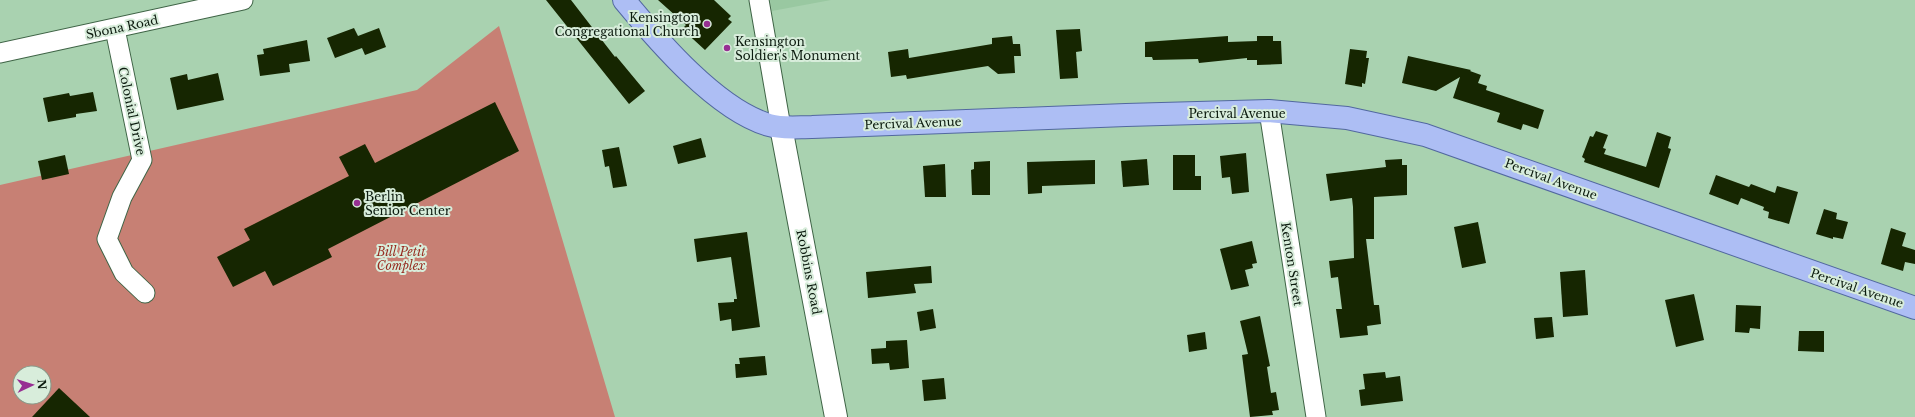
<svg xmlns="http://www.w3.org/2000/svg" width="1915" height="417" font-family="'Libre Baskerville',serif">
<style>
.built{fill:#99c8a1}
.green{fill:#c78074;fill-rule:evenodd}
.building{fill:#162601}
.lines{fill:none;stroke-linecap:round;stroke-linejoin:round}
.street-casing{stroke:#3f6446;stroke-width:21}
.secondary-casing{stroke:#3f6446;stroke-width:24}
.primary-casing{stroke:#52689f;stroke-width:24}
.street{stroke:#fff;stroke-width:19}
.secondary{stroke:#fff;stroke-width:22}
.primary{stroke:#adbef4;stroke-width:22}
.poi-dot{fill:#972f93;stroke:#d8eddb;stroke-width:1.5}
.labels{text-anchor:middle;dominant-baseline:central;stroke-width:4;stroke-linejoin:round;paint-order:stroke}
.poi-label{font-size:12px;fill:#0c1b0f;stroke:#d8eddb;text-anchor:start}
.street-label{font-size:12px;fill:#0c1b0f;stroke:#d8eddb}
.park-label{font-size:12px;font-style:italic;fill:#972c21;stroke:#d8eddb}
</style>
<rect width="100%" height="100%" fill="#a9d2b0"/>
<polygon class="built" points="770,0 831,0 772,11"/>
<path class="green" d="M499,26L615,417H0V185L417,90ZM20,373H44V397H20Z"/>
<g class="building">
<polygon points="546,0 571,0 615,57 616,56 645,91 629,104"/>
<polygon points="658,0 714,0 731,16 728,19 732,22 705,50 682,29 686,25"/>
<polygon points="354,28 358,36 379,28 386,47 365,55 362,48 335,58 327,38"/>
<polygon points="1080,29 1082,51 1076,52 1078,78 1060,79 1056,30"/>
<polygon points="1012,36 1013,44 1020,44 1021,56 1014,56 1015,73 998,74 988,66 907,79 906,75 891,77 888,52 908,49 909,58 992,44 992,38"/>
<polygon points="1228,36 1228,42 1257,41 1257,36 1273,36 1273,41 1281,41 1282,64 1257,65 1257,60 1247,60 1247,58 1199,63 1198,59 1153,60 1152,57 1145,57 1145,42"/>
<polygon points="307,40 310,61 289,64 290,72 260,76 257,55 264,54 263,49"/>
<polygon points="1350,49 1367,51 1366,58 1369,58 1365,84 1362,83 1362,87 1345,84"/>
<polygon points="1408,56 1471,70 1470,71 1481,75 1478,83 1487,86 1486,90 1544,110 1538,129 1523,124 1521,130 1497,122 1500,113 1453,98 1460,77 1436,91 1402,83"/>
<polygon points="218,73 224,100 177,110 170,78 187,74 188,80"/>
<polygon points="93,92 97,111 76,114 76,117 48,122 43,98 69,93 70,96"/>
<polygon points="495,102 519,151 328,249 332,257 273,286 265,271 233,287 217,257 250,240 244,229 349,176 339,157 365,144 375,163"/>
<polygon points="1596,131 1608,135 1603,148 1606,149 1604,154 1646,167 1657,132 1671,137 1668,148 1671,149 1659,188 1584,162 1585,159 1582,157 1590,136 1593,137"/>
<polygon points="701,138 706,157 678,164 673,146"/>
<polygon points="619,147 627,186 613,188 609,166 605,167 602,150"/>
<polygon points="1246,153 1249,192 1232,194 1230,177 1222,178 1220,156"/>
<polygon points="65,155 69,174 42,180 38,161"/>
<polygon points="1173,155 1195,155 1195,176 1201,176 1201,190 1173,190"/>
<polygon points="1147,159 1149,185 1123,187 1121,161"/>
<polygon points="1402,159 1402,165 1407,165 1407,195 1374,197 1374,239 1366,239 1374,305 1379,305 1381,324 1367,326 1368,335 1340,338 1336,309 1342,309 1338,277 1331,278 1329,261 1354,258 1353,207 1352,198 1330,201 1326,174 1386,167 1385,160"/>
<polygon points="1095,160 1095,184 1042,186 1042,193 1028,194 1027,162"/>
<polygon points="990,161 990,195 972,195 971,170 974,169 974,162"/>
<polygon points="945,164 946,197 925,197 923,166"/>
<polygon points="1716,175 1749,187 1751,184 1775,193 1777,186 1798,192 1789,224 1768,218 1769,212 1763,210 1764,207 1741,198 1738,205 1709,194"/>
<polygon points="1824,209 1837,213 1836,219 1848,222 1843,239 1833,237 1833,239 1816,234"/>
<polygon points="1478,222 1486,263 1462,268 1454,227"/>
<polygon points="1891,228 1906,233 1902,246 1915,250 1915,264 1905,262 1903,271 1881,264"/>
<polygon points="747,232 760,327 732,331 731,319 720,321 718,303 734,302 734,299 737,299 731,257 697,262 694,239"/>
<polygon points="1252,241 1257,263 1252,264 1253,268 1245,270 1249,286 1231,290 1220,249"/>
<polygon points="931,266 932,283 914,284 916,293 868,298 866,272"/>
<polygon points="1585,270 1588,315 1563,317 1560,272"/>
<polygon points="1694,294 1704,340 1676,347 1665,300"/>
<polygon points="1736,305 1761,306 1760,329 1750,328 1749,333 1735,332"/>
<polygon points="933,309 936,328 920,331 917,312"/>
<polygon points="1260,316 1270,366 1267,367 1271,393 1276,392 1279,410 1272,411 1273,415 1250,417 1242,355 1248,354 1240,321"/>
<polygon points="1552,317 1554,337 1536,339 1534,318"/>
<polygon points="1799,331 1824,331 1824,352 1798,351"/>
<polygon points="1205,332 1207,349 1189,352 1187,335"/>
<polygon points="907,340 909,368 890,370 889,363 872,364 871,349 886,348 886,341"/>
<polygon points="765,356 767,375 736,378 735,364 740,364 739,358"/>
<polygon points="1385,372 1386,378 1400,376 1403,401 1361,406 1359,390 1365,389 1363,374"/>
<polygon points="944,378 946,399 924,401 922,380"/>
<polygon points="59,388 90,417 32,417"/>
</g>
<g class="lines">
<g class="street-casing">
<g id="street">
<polyline points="759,0 781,127"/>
<polyline points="115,29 142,160 122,197 107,239 124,273 145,293"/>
<polyline points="0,53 243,0"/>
<polyline points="1269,111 1316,417"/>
</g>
</g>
<g class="secondary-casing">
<polyline id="secondary" points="781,127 836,417"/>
</g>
<g class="primary-casing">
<path id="primary" d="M624,0C658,41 717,110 769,125C782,129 798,127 812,127L1126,115L1269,111L1347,118L1425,135L1915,308"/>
</g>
<use href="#street" class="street"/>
<use href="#secondary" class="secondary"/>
<use href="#primary" class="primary"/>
</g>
<g class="poi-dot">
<circle cx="707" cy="24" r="4"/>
<circle cx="727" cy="48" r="4"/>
<circle cx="357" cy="203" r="4"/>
</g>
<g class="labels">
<g class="poi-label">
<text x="699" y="17" text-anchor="end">Kensington<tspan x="699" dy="14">Congregational Church</tspan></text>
<text x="735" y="41">Kensington<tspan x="735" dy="14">Soldier's Monument</tspan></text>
<text x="365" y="196">Berlin<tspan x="365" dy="14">Senior Center</tspan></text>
</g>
<g class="street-label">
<text transform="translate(122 27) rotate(-12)">Sbona Road</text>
<text transform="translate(132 111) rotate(78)">Colonial Drive</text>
<text x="1237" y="113">Percival Avenue</text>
<text transform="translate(913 123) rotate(-2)">Percival Avenue</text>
<text transform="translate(1551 179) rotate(20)">Percival Avenue</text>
<text transform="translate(1292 264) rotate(81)">Kenton Street</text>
<text transform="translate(809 272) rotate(79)">Robbins Road</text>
<text transform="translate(1857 288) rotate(19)">Percival Avenue</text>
</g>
<g class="park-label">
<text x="401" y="251">Bill Petit<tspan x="401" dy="14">Complex</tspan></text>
</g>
</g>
<g transform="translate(32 385) rotate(86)"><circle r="19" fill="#d8eddb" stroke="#869989"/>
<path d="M0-3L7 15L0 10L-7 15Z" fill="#972f93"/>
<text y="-6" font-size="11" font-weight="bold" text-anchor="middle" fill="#0c1b0f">N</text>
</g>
</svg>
